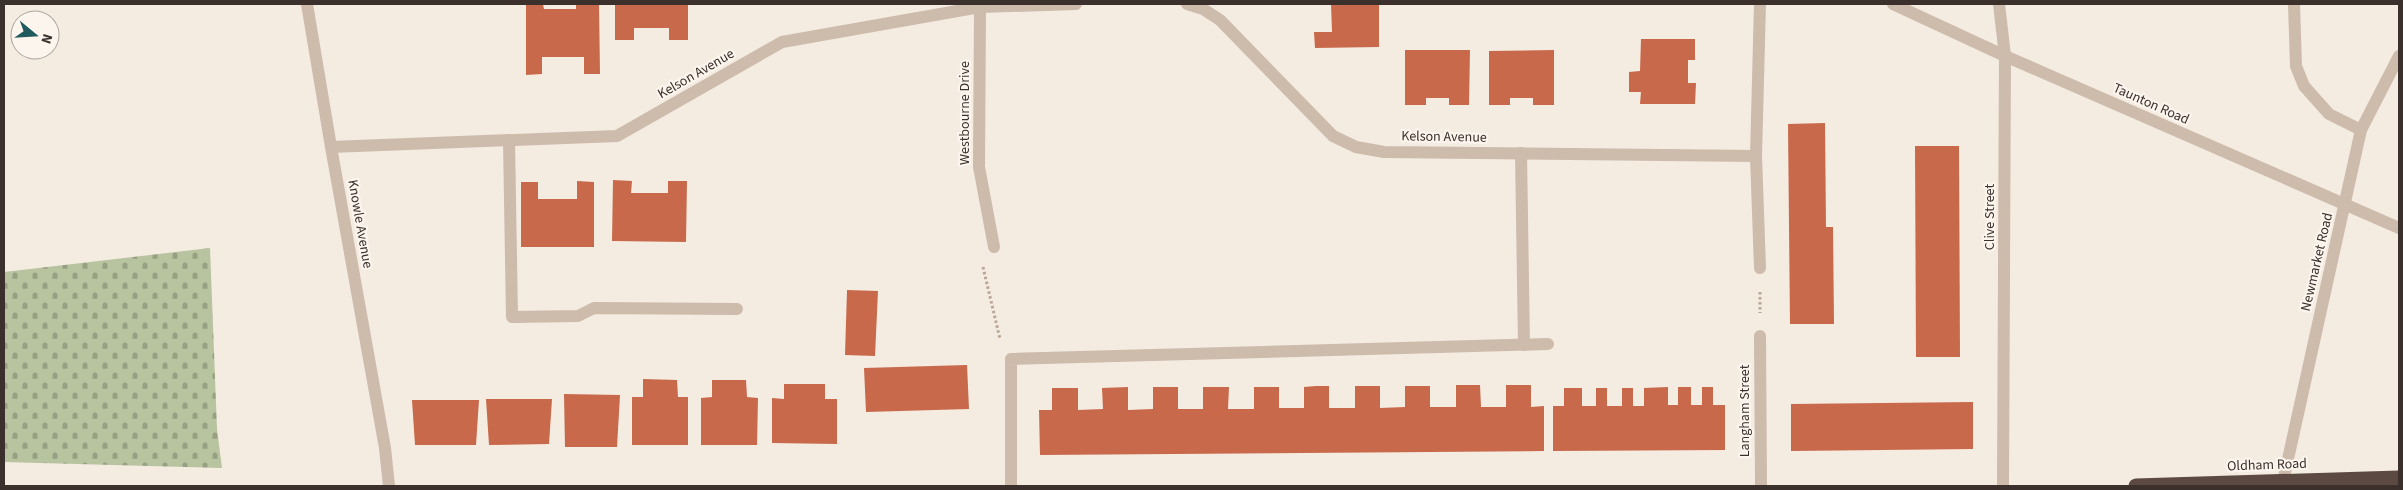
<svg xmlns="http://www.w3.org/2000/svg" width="2403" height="490" font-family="'Source Sans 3',sans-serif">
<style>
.cemetery{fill:url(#cemetery-stones)}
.building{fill:#c8694b}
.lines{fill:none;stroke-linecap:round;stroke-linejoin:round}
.path{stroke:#b9a596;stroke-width:3;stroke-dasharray:2.5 2.5;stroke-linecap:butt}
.minor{stroke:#cdbbac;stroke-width:12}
.highway{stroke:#5c4a42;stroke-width:15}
.labels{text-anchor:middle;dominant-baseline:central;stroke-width:4.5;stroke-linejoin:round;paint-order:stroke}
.street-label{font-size:14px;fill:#3b302b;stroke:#fbf5ee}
</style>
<defs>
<pattern id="cemetery-stones" width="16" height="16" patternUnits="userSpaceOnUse" patternTransform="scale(1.25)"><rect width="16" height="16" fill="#b8c4a0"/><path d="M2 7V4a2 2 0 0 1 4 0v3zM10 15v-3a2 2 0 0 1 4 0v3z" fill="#97a083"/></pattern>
</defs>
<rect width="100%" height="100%" fill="#f4ebe1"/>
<polygon class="cemetery" points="210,248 217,429 222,468 4,462 4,272"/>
<g class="building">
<polygon points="526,4 543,4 544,9 576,9 576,4 599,4 600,74 584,74 584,57 542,57 542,74 526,75"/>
<polygon points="615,4 688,4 688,40 669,40 669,28 634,28 634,40 615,40"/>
<polygon points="1331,4 1379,4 1379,47 1315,48 1314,32 1332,32"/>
<polygon points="1641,39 1695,39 1695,60 1688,60 1688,83 1696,83 1695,104 1640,104 1641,92 1629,92 1629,72 1640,71"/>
<polygon points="1405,50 1470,50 1469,105 1449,105 1449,98 1426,98 1426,105 1405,105"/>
<polygon points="1554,50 1554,105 1533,105 1533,98 1510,98 1510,105 1489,105 1489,51"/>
<polygon points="1825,123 1826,227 1833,227 1834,324 1790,324 1788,124"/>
<polygon points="1915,146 1959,146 1960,357 1916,357"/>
<polygon points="613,180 632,181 631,193 668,193 668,181 687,181 686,242 612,241"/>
<polygon points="577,181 594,182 594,247 521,247 521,182 538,182 538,199 577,199"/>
<polygon points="847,290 878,291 875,356 845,355"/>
<polygon points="967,365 969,409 866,412 864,368"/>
<polygon points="643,379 677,380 678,397 688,397 688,445 632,445 632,397 643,397"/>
<polygon points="712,380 746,380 747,397 758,398 757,445 701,445 701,398 712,397"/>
<polygon points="784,384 825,384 825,399 837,399 837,444 772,443 772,398 784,399"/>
<polygon points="1456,385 1480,385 1481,407 1506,407 1506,385 1531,385 1531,407 1544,406 1544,451 1040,455 1039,410 1052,410 1052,388 1078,388 1078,410 1103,409 1102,388 1128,387 1128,410 1153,409 1153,387 1178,387 1178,409 1203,409 1203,387 1229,387 1228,409 1254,409 1254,387 1279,387 1279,408 1304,408 1304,387 1316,386 1329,386 1329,408 1355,408 1355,386 1380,386 1380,408 1405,407 1405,386 1430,386 1430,407 1456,407"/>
<polygon points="1668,387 1668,405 1678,405 1678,387 1691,387 1691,405 1702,405 1702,387 1713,387 1713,405 1725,405 1725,450 1553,451 1553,406 1564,406 1564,388 1582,388 1582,406 1596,406 1596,388 1607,388 1607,406 1622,406 1622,388 1633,388 1633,406 1644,406 1644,388"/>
<polygon points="564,394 620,395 617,447 565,447"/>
<polygon points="486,399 552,399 549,444 489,445"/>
<polygon points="412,400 479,400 476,445 415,445"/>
<polygon points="1973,402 1973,449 1791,451 1791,404"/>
</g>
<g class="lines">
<g class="path">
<polyline points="983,267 1000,339"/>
<polyline points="1760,292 1760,313"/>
</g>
<g class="minor">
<polyline points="307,4 331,147 385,448 389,486"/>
<polyline points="1187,4 1203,9 1220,20 1333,136 1356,147 1384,152 1756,156"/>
<polyline points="1893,4 2005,56 2399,228"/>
<polyline points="1999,4 2005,56 2003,486"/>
<polyline points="2294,4 2296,66 2304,86 2329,114 2361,130"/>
<polyline points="980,7 979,167 994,247"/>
<polyline points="509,140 512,317 578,316 594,308 737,309"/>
<polyline points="331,147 617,136 782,42 980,7 1076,4"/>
<polyline points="1521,153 1524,345"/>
<polyline points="1760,268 1756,156 1760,4"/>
<polyline points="1760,336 1761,486"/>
<polyline points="1011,486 1011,359 1548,344"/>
<polyline points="2282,486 2361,130 2399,56"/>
</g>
<polyline class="highway" points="2136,486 2399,478"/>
</g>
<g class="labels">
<g class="street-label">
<text transform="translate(696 74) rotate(-30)">Kelson Avenue</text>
<text transform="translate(2151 104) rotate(24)">Taunton Road</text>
<text transform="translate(965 113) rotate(-90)">Westbourne Drive</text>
<text transform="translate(1444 137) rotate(1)">Kelson Avenue</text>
<text transform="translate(1990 217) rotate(-90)">Clive Street</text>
<text transform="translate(360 224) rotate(80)">Knowle Avenue</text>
<text transform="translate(2317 262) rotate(-77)">Newmarket Road</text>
<text transform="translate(1745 411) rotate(-90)">Langham Street</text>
<text transform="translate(2267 465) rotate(-2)">Oldham Road</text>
</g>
</g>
<rect width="2403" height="490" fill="none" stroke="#3b302b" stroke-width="10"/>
<g transform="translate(35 35) rotate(108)"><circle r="24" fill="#fbf5ee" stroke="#aea6a0"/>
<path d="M0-4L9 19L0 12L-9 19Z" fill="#1f5a5e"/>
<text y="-8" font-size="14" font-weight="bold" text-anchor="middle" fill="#3b302b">N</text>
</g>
</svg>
